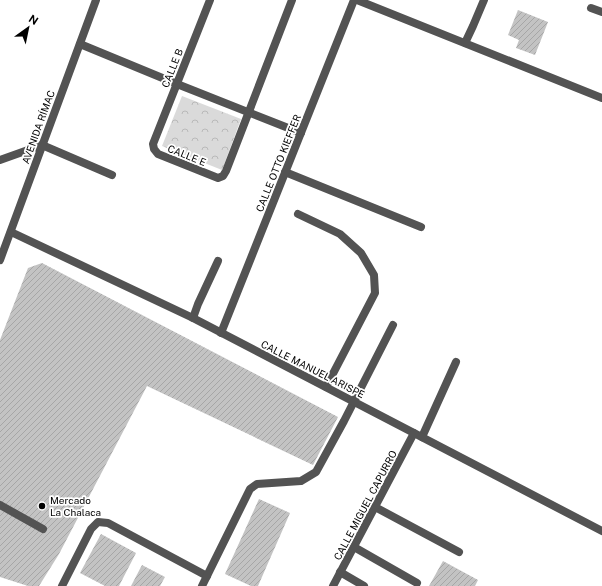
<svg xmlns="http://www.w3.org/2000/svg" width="602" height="586" font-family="'Public Sans',sans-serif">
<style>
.park{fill:url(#park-crowns)}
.building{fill:url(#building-hatch)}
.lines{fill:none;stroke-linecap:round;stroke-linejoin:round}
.lane{stroke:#535353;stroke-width:8}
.street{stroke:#535353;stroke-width:8}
.poi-dot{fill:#000;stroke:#fff;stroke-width:1.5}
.labels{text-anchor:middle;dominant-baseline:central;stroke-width:3.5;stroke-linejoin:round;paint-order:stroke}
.street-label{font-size:10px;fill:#000;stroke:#fff}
.poi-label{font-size:10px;fill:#000;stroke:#fff;text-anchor:start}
</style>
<defs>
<pattern id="park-crowns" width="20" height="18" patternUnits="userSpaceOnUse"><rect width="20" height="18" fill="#dadada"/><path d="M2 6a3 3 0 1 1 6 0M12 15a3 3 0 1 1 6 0" fill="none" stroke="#b9b9b9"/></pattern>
<pattern id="building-hatch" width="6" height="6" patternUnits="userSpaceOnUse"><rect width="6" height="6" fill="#c3c3c3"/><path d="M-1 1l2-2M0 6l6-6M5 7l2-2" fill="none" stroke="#a6a6a6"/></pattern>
</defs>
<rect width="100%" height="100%" fill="#fff"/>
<polygon class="park" points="182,96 241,119 222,170 162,146"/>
<g class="building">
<polygon points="518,10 548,22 535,55 516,48 519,40 508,35"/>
<polygon points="42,263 338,417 313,465 147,386 59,554 39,586 28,586 0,577 0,340 28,268"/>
<polygon points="259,499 290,513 258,586 251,586 225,574"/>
<polygon points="101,534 136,553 119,586 105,586 80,573"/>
<polygon points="443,561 478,580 475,586 429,586"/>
<polygon points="142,565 165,577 160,586 131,586"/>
</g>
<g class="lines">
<g class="lane">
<polyline points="591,8 602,12"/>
<polyline points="465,43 473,26 484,0"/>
<polyline points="42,145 112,175"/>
<polyline points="285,172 421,227"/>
<polyline points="298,214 340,234 361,253 374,275 375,293 326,387"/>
<polyline points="193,318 198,304 218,261"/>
<polyline points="422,437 456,362"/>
<polyline points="0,505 43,529"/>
<polyline points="375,507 459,552"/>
<polyline points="354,547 417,583"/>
<polyline points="340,572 364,586"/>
<polyline points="62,586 91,529 98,522 108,523 207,576"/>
<polyline points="202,586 250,489 257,484 301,481 316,472 344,421 393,325"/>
</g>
<g class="street">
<polyline points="210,0 153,144 154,149 158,154 218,178 223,176 226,171 292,0"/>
<polyline points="357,0 602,98"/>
<polyline points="80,44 177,84 301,133"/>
<polyline points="0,160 42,145"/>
<polyline points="11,232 193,318 602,531"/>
<polyline points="0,260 96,0"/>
<polyline points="221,333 354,0"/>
<polyline points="333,586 414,433"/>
</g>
</g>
<circle class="poi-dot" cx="42" cy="506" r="4"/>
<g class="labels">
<g class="street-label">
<text transform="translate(172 68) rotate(-68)">CALLE B</text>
<text transform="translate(38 127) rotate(-70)">AVENIDA RÍMAC</text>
<text transform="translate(187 155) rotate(22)">CALLE E</text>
<text transform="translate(278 163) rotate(-68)">CALLE OTTO KIEFFER</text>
<text transform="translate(313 369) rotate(27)">CALLE MANUEL ARISPE</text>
<text transform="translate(365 505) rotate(-62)">CALLE MIGUEL CAPURRO</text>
</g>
<g class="poi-label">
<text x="50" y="500">Mercado<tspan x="50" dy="12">La Chalaca</tspan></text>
</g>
</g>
<g transform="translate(28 28) rotate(33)" stroke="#ffffff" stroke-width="3" paint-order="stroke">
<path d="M0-3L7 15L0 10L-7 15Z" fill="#000000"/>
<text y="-6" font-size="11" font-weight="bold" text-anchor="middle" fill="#000000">N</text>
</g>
</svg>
